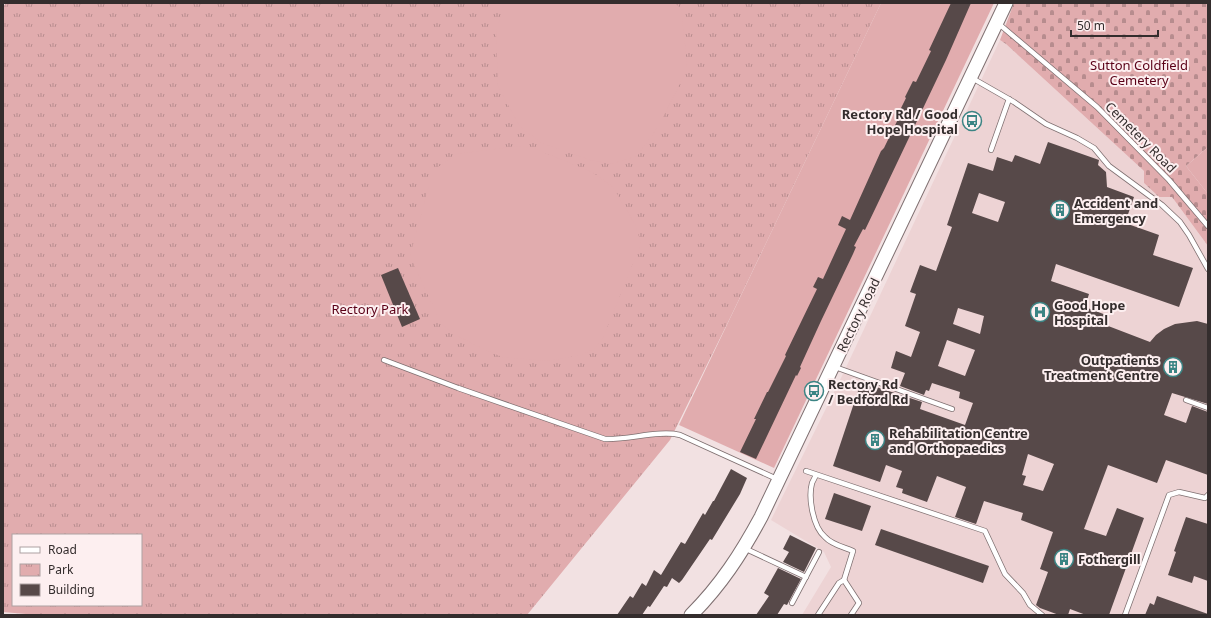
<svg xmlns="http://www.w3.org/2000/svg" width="1211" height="618" font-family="'Noto Sans',sans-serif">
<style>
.built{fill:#edd3d4}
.cemetery{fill:url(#cemetery-stones)}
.park{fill:url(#park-tufts);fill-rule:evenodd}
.garden{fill:#e1acae}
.building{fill:#574949;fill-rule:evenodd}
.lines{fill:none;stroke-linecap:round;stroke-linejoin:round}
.lane-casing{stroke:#7f7071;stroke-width:6}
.secondary-casing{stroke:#7f7071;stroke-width:15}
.lane{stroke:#fff;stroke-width:4.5}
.secondary{stroke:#fff;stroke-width:13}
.labels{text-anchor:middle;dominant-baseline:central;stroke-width:4;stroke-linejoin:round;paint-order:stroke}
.park-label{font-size:13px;fill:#5a0017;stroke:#fdeff0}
.poi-label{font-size:13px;font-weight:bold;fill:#342d2d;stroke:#fdeff0;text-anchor:start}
.street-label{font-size:13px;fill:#342d2d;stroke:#fdeff0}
</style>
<defs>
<pattern id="cemetery-stones" width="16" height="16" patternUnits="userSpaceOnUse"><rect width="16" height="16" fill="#e1acae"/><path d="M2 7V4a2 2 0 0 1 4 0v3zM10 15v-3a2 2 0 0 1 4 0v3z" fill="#b78c8e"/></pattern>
<pattern id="park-tufts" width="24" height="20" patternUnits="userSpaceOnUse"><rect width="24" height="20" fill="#e1acae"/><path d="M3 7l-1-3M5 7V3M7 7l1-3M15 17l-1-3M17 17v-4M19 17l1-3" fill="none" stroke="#b78c8e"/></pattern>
</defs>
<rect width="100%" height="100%" fill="#f2e1e2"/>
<polygon class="built" points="1000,40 1006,44 1144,171 1144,183 1159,197 1172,197 1208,246 1208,615 802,615 831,567 824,552 771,520 841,378"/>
<polygon class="cemetery" points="1014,3 1208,3 1208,147 1186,166 1208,194 1208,246 1172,197 1159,197 1144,183 1144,171 1006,44 1000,40"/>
<path class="park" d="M6,3H881L732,314L670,440L527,615H37L3,612V7ZM13,535H141V605H13Z"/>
<g class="garden">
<polygon points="504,3 675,3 681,9 685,44 687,70 658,127 637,156 611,164 590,160 542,143 520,127 498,86 496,33"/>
<polygon points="881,3 994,3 774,468 679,425"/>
<polygon points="518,146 533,148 592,172 613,187 636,226 641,244 603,338 595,348 582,355 547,361 502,357 477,346 452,333 441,323 410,256 429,185 438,167 457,154"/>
<polygon points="1208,147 1208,194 1186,166"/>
</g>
<g class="building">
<polygon points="951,3 971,3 946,60 877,205 865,230 863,229 854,246 856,247 853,254 821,321 800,367 801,368 797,376 796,375 756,459 740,452 756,419 754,419 767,392 768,392 786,356 785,355 817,289 813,287 818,277 823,279 846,229 838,225 842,216 850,220 881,151 884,148 902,111 900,110 906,98 905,97 913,81 916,82 931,51 929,50"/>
<path d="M1048,142L1099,160L1098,165L1106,172L1107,187L1134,197L1125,223L1159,235L1153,255L1193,268L1179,307L1056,264L1051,281L1089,294L1085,307L1106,315L1103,324L1150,342L1156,335L1164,329L1175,324L1197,321L1208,324V404L1172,393L1164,415L1186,423L1192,406L1208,412V475L1166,460L1157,483L1108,465L1084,529L1106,536L1117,508L1144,518L1109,615H1086L1070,609L1068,615H1059L1040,608L1036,605L1048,572L1040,569L1053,532L1021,520L1023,513L984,501L976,524L955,517L966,487L937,476L927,502L902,493L903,489L896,487L902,471L886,465L880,482L833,466L861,382L922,402L920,409L965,425L973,403L959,398L960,392L932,383L929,391L926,390L924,395L900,386L905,373L891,368L896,351L911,357L920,332L905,326L916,294L910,292L920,265L936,271L952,227L947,225L968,163L993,171L997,157L1012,162L1015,155L1040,164ZM979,193L1005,202L998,222L972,213ZM958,308L984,316L980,334L953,324ZM947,340L975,350L965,376L938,366ZM1028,454L1054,464L1043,491L1023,485L1026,476L1022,475Z"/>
<polygon points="398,268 420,319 402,327 381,275"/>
<polygon points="731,469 747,478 740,494 712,540 710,539 682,580 679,583 672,578 667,587 664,586 650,607 648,606 642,615 617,615 630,596 633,598 642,583 646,586 654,570 661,575 681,542 685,544 703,513 705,515 713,501 714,501"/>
<polygon points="834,493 871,506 862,531 825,519"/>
<polygon points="1186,517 1208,524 1208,581 1194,576 1192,583 1168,575 1176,552 1174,551"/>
<polygon points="881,529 989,566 983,583 875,545"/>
<polygon points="790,535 816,548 804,572 783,562 789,552 783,549"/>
<polygon points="778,568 801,579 787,605 784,604 777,615 756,615 769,596 764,593"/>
<polygon points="1157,596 1208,614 1208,615 1145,615 1150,603 1154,605"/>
</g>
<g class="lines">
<g class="lane-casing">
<g id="lane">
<polyline points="999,24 1097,107 1169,180 1208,226"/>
<polyline points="972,78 1014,102 1046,124 1077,138 1094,148 1109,166 1162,205 1180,222 1189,235 1208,269"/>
<polyline points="991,150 1009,99"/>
<path d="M384,360L458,388L605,439C628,440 659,430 680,435L777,479"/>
<polyline points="835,367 952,409"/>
<polyline points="1186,400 1208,408"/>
<polyline points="806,471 985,531 1005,574 1023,593 1030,605 1042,615"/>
<path d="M816,475C815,477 813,481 812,483C808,498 813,527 825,537C832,545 844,547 853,551L844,580L839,583L818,615"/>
<polyline points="744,548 806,577"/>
<polyline points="844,580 859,603 851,615"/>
<polyline points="792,603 819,552"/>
<polyline points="1125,615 1169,495 1179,492 1205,498 1208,495"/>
</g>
</g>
<g class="secondary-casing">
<path id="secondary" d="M691,615C721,585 741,554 761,517L1006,3"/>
</g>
<use href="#lane" class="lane"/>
<use href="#secondary" class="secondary"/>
</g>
<defs>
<g id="bus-ring" transform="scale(1)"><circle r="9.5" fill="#fdeff0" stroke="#3b8484" stroke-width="1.5"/><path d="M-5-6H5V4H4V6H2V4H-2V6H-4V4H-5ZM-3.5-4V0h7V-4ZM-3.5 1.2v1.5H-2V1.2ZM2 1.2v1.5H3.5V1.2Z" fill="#3b8484"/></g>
<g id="building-ring" transform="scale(1)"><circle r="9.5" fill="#fdeff0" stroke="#3b8484" stroke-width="1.5"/><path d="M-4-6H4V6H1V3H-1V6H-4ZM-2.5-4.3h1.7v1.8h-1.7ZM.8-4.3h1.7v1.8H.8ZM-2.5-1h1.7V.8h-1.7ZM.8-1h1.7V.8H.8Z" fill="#3b8484"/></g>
<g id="hospital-ring" transform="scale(1)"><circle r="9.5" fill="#fdeff0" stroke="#3b8484" stroke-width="1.5"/><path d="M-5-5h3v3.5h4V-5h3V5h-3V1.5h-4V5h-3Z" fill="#3b8484"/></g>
</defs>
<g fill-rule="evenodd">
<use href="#bus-ring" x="972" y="121"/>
<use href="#building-ring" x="1060" y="210"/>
<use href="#hospital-ring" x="1040" y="312"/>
<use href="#building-ring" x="1173" y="367"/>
<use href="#bus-ring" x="814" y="391"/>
<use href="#building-ring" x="875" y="440"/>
<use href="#building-ring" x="1064" y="559"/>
</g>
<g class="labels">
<g class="park-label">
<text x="1139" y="65">Sutton Coldfield<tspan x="1139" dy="15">Cemetery</tspan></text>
<text x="370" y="309">Rectory Park</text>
</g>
<g class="poi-label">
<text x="958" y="114" text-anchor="end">Rectory Rd / Good<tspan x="958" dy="15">Hope Hospital</tspan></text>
<text x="1074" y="203">Accident and<tspan x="1074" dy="15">Emergency</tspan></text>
<text x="1054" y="305">Good Hope<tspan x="1054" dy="15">Hospital</tspan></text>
<text x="1159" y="360" text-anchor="end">Outpatients<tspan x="1159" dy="15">Treatment Centre</tspan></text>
<text x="828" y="384">Rectory Rd<tspan x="828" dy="15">/ Bedford Rd</tspan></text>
<text x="889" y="433">Rehabilitation Centre<tspan x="889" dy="15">and Orthopaedics</tspan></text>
<text x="1078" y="559">Fothergill</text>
</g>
<g class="street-label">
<text transform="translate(1141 137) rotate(45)">Cemetery Road</text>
<text transform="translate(858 315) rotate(-64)">Rectory Road</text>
</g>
</g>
<rect width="1211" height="618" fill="none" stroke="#342d2d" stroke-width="8"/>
<rect x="12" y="534" width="130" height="72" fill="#fdeff0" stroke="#ada1a2"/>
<rect x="20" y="547" width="20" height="6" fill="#ffffff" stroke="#ada1a2"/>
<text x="48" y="554" font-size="12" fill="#342d2d">Road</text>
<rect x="20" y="564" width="20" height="12" fill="url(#park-tufts)" stroke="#ada1a2"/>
<text x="48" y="574" font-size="12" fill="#342d2d">Park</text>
<rect x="20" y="584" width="20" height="12" fill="#574949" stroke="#ada1a2"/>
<text x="48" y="594" font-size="12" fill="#342d2d">Building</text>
<path d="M1071 30v6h87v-6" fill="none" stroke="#342d2d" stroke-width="2"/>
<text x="1077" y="30" font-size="12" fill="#342d2d" stroke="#fdeff0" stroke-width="3" paint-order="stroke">50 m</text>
</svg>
